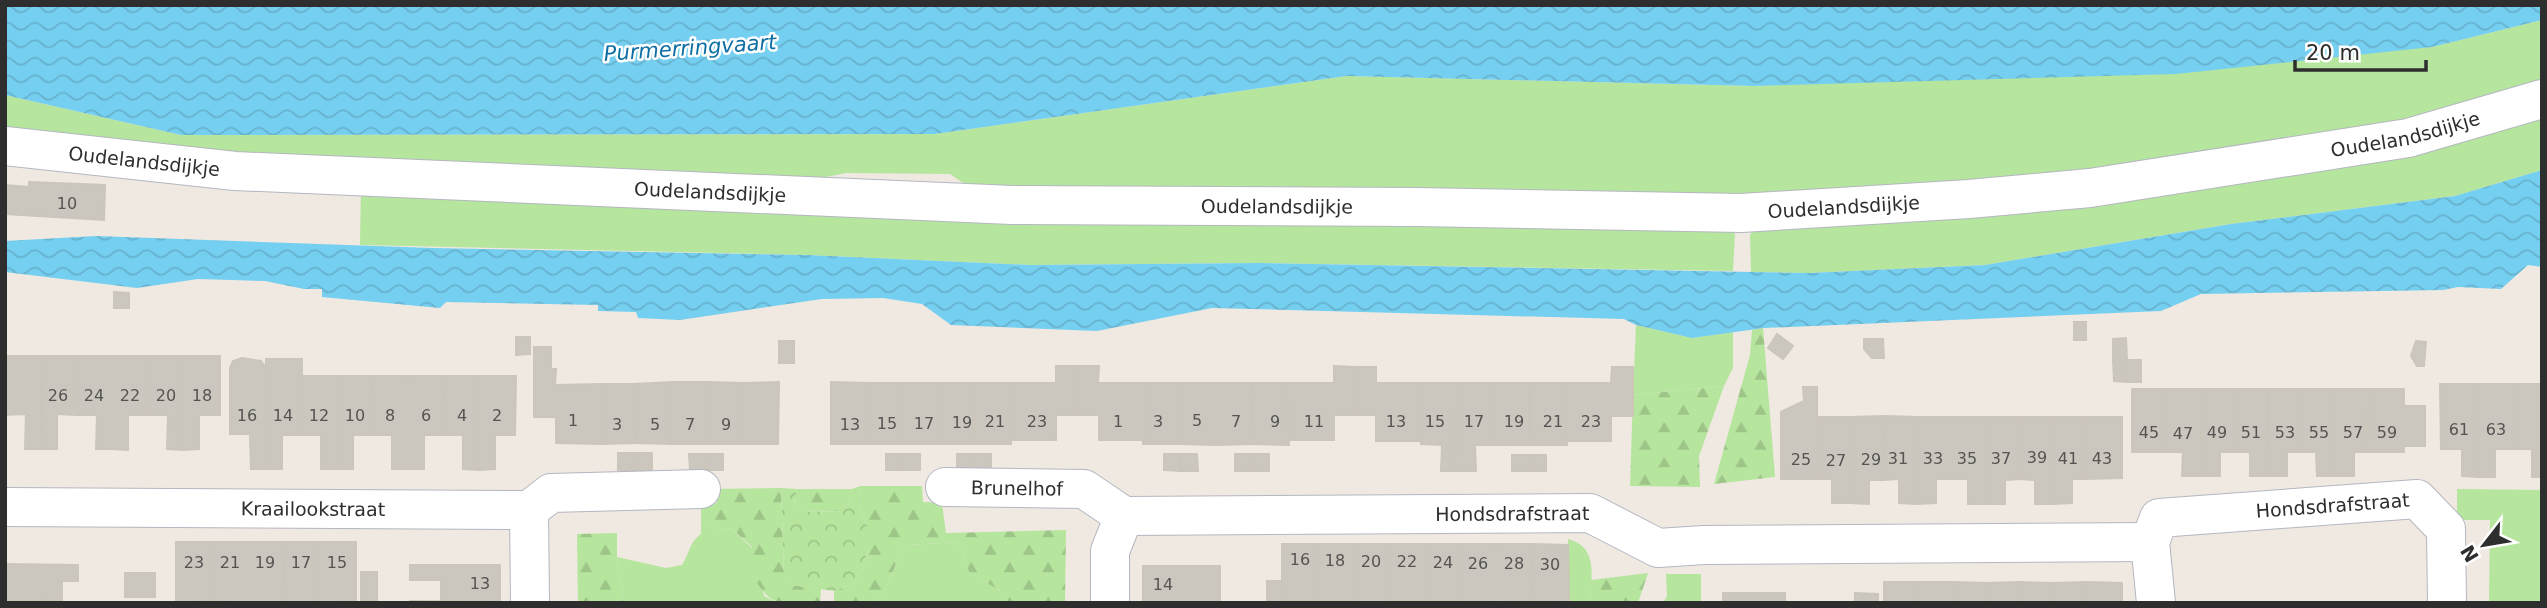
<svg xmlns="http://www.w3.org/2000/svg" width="2547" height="608" font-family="'DejaVu Sans',sans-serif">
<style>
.grass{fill:#b6e59e}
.forest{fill:url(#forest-firs)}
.park{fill:url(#park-crowns)}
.water{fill:url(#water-waves)}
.building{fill:#cbc7bf;stroke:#cbc5ba;stroke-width:2}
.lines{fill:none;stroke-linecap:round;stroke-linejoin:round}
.minor-casing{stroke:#b4b7c1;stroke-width:40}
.minor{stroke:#fff;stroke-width:38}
.labels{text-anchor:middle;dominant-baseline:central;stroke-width:5;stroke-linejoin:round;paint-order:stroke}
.number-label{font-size:16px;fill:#555452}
.street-label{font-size:19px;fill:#2e2e2e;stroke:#fff}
.water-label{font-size:21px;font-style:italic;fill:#0d6fa3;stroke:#fff}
</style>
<defs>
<pattern id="forest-firs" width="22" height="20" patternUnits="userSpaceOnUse" patternTransform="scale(1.75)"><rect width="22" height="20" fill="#b6e59e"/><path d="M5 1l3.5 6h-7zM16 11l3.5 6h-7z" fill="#9dc588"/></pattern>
<pattern id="park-crowns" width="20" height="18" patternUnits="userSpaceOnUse" patternTransform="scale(1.75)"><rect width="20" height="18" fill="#b6e59e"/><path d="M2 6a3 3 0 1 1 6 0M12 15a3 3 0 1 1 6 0" fill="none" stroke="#9dc588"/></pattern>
<pattern id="water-waves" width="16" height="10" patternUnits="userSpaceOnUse" patternTransform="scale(1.75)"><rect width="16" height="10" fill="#75cff0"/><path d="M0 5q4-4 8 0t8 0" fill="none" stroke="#66b2ce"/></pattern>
</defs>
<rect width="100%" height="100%" fill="#efe9e1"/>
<g class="grass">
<polygon points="2542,20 2542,90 2404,130 2148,171 1799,196 978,193 950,174 846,173 806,181 212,161 5,137 5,95 181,135 935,134 1347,76 1753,86 2432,47"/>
<polygon points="2542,114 2542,170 2455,196 2231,224 1985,265 1809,273 1751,272 1750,235 1759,224"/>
<polygon points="361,184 1725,224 1735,234 1733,271 1259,263 1031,265 807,255 360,245"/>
<polygon points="1636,325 1692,338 1733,332 1733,368 1724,386 1633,395"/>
<polygon points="2457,489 2542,490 2541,603 2489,603 2490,520 2457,520"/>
<path d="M701,518L720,531L731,528L752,548L764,596L778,603H624L617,557L666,568L682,565C689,554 690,541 701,534Z"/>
<path d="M1568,539C1599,547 1591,577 1590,603H1569Z"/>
<polygon points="958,542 969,572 1005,594 1005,603 872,603 884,594 901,551 909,545"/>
<polygon points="1666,574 1701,574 1701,603 1663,603 1667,596"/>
</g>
<g class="forest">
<polygon points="1763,328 1775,477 1714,484 1750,355 1752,330"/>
<polygon points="1724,386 1699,456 1700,487 1630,486 1633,395"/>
<polygon points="861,486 922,486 923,502 942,503 946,533 1066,530 1065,603 1005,603 1005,594 969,572 958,542 909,545 901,551 884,594 872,603 834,603 834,591 852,584 862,571 869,546 869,529 860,512"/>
<path d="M781,488L784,574L791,585L821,589L820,603C770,603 771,608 746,564L752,547L731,528L720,531L701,518V507L717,503L714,489Z"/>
<polygon points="797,489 852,489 849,504 844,511 802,512 795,504"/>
<polygon points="617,533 617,557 624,603 578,603 577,534"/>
<polygon points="1648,573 1638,603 1590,603 1591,580"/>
</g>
<polygon class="park" points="861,486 860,512 869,529 869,546 862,571 852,584 834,591 791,585 784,574 781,488 797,489 795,504 802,512 844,511 849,504 852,489"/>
<g class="water">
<polygon points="5,5 2542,5 2542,20 2432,47 2176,74 1753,86 1347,76 935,134 181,135 5,95"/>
<polygon points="2542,170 2542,267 2528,265 2501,289 2458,287 2443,290 2201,294 2161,311 1764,328 1692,338 1636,325 1624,319 1212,308 1097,331 951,325 922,304 883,298 822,299 680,320 638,318 636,312 598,311 598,305 446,302 440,308 322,297 322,289 304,289 265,281 198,279 137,288 5,272 5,241 96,236 433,248 807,255 1031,265 1259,263 1809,273 1985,265 2231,224 2455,196"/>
</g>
<g class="building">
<polygon points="29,182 105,185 104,220 5,214 5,185 29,187"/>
<polygon points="114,292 129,293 129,308 114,308"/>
<rect x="2074" y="322" width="12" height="18"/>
<polygon points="1777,334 1793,346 1783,359 1768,348"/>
<polygon points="516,337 530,337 530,354 516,355"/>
<polygon points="2126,338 2127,360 2113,360 2113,339"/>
<polygon points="1864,339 1883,339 1884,358 1872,358 1864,349"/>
<rect x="779" y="341" width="15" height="22"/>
<polygon points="2416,341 2426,342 2424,366 2417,366 2411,356"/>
<polygon points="534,347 551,347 551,369 556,369 555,385 602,384 602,444 556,443 556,417 534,417"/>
<polygon points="5,356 42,356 41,449 25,449 26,414 5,415"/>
<polygon points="42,356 77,356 77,415 57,414 57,449 41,449"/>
<polygon points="77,356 112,356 112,449 96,449 97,415 77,415"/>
<polygon points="112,356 148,356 148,415 128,415 128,450 112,449"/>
<polygon points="148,356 183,356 183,450 167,449 168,415 148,415"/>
<polygon points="183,356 220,356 220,415 199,415 199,449 183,450"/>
<polygon points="242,358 261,361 266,368 266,469 251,469 250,434 230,434 230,368 233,361"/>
<polygon points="266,359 302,359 302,435 282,435 282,469 266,469"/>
<polygon points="2113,360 2127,360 2127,382 2114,381"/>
<rect x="2127" y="360" width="14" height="22"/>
<polygon points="1056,366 1077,366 1077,415 1056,415 1056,440 1009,440 1009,383 1056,383"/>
<polygon points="1077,366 1099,366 1098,383 1145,383 1145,440 1099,440 1099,415 1077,415"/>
<polygon points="1334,366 1355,367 1355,415 1334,415 1334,440 1287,440 1287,383 1334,383"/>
<polygon points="1355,367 1376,367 1376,383 1423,383 1423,441 1376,441 1376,415 1355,415"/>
<polygon points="1612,367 1633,367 1633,416 1611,416 1611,441 1565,441 1564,383 1611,383"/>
<polygon points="301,376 337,376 337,469 321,469 321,435 302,435"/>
<polygon points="337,376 372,376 373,435 353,435 353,469 337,469"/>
<polygon points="372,376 408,376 408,469 392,469 392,435 373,435"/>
<polygon points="408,376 444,376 443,435 424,435 424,469 408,469"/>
<polygon points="444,376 479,376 479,470 463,469 463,435 443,435"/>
<polygon points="479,376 516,376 515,435 495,435 495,469 479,470"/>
<polygon points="671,382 707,382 706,444 671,444"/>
<polygon points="671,382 671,444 636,443 635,384"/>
<polygon points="707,382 742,383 742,444 706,444"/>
<polygon points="779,382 778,444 742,444 742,383"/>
<polygon points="831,382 868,383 868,444 831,444"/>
<rect x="868" y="383" width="35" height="61"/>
<rect x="903" y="383" width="36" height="61"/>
<rect x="939" y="383" width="35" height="61"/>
<polygon points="974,383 1009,383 1011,444 974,444"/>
<polygon points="1145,383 1180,383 1180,444 1143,444 1143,441 1145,440"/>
<polygon points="1180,383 1216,383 1216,445 1180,444"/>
<polygon points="1216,383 1252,383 1251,444 1216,445"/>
<polygon points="1252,383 1287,383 1289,445 1251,444"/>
<polygon points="1423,383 1457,383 1456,471 1441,471 1442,445 1421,444 1421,441 1423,441"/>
<polygon points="1457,383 1492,383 1492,445 1475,445 1476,471 1456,471"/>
<polygon points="1492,383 1530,383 1529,445 1492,445"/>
<polygon points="1530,383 1564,383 1567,445 1529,445"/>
<polygon points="602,384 635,384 636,443 602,444"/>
<polygon points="2440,384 2478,384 2478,477 2462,476 2462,449 2441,449"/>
<polygon points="2478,384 2514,384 2514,449 2495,449 2495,477 2478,477"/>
<polygon points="2514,384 2542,384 2542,477 2532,477 2532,449 2514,449"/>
<polygon points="1803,387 1817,387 1817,479 1781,479 1781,412 1804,401"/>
<rect x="2132" y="389" width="35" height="63"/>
<polygon points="2167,389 2201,389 2201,476 2182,476 2183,452 2167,452"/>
<polygon points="2201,389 2234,389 2235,452 2220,452 2220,476 2201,476"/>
<polygon points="2234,389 2268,389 2269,476 2250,476 2250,452 2235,452"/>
<polygon points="2268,389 2302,389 2302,452 2287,452 2287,476 2269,476"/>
<polygon points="2302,389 2335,389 2335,476 2317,476 2316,452 2302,452"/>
<polygon points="2335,389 2369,389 2368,452 2354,452 2354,476 2335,476"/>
<polygon points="2369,389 2404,389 2404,406 2425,406 2425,446 2404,446 2404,452 2368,452"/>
<polygon points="1884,416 1883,480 1869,480 1869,504 1850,503 1851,417"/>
<polygon points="1884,416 1917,417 1917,504 1899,503 1899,479 1883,480"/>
<polygon points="1817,417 1851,417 1850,503 1832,503 1832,479 1817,479"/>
<polygon points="1917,417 1952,417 1952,479 1936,479 1936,503 1917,504"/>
<polygon points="1952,417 1986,417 1987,504 1968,504 1968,479 1952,479"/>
<polygon points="1986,417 2020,417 2020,479 2005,480 2005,504 1987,504"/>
<polygon points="2020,417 2053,417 2053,504 2035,504 2035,480 2020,479"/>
<polygon points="2053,417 2087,417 2087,479 2072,479 2072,503 2053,504"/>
<polygon points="2087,417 2122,417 2122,478 2087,479"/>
<rect x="618" y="453" width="17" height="17"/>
<rect x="635" y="453" width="17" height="17"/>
<polygon points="689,454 706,454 706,470 690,470"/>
<rect x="706" y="454" width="17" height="16"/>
<rect x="886" y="454" width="17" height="16"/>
<rect x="903" y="454" width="17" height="16"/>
<rect x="957" y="454" width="17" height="16"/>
<rect x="974" y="454" width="17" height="16"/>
<polygon points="1164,454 1180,454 1181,471 1164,470"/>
<polygon points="1180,454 1197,454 1198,471 1181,471"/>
<rect x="1235" y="454" width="17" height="17"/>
<rect x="1252" y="454" width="17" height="17"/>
<rect x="1512" y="455" width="17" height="16"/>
<rect x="1529" y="455" width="17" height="16"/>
<polygon points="176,542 212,542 212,601 176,603"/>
<polygon points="212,542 248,542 248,603 212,601"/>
<polygon points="248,542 284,542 283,603 248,603"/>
<polygon points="284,542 319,542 319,603 283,603"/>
<polygon points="319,542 356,542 356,601 319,603"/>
<rect x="1282" y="544" width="36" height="57"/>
<rect x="1318" y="544" width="36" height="57"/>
<rect x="1354" y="544" width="36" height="59"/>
<rect x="1390" y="544" width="35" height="57"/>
<rect x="1425" y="544" width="36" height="57"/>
<polygon points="1461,544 1496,544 1496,602 1461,601"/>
<polygon points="1496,544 1532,544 1533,601 1496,602"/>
<polygon points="1532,544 1568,545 1569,602 1533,601"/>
<polygon points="5,564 78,565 78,581 62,581 62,600 5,601"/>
<polygon points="410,565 500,565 500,602 441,601 441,580 410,580"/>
<rect x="1143" y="566" width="77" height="37"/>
<rect x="361" y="572" width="16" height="29"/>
<rect x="125" y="573" width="30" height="24"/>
<rect x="1267" y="581" width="15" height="22"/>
<rect x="1884" y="582" width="35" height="21"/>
<rect x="1919" y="582" width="34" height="21"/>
<polygon points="1953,582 1986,583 1986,603 1953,603"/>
<polygon points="2019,582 2019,603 1986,603 1986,583"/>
<polygon points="2019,582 2053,583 2053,603 2019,603"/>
<polygon points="2087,582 2122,583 2122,603 2087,603"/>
<polygon points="2087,582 2087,603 2053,603 2053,583"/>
<rect x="1723" y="593" width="62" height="10"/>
<polygon points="1855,593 1878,594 1878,603 1855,603"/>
<polygon points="410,601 500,602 500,603 410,603"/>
</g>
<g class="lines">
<g class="minor-casing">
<g id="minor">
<path id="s1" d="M5,146L235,171L1012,205L1417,207L1741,213L1969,199L2090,188L2408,138L2542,99"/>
<path id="s2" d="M945,487L1084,489L1124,516"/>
<path id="s3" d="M5,507L529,510L530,603"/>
<polyline points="529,510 551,493 701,489"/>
<path id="s4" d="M1110,603V551L1124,516L1590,513L1658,548L1704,545L2150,542"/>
<path id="s5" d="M2156,603L2150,542L2159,518L2417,499L2446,529L2447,603"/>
</g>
</g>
<use href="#minor" class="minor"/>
</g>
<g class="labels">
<g class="number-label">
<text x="67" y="203">10</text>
<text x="58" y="395">26</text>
<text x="94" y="395">24</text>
<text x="130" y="395">22</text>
<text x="166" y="395">20</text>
<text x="202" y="395">18</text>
<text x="247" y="415">16</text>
<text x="283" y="415">14</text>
<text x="319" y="415">12</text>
<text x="355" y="415">10</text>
<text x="390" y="415">8</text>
<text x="426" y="415">6</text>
<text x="462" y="415">4</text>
<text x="497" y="415">2</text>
<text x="573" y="420">1</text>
<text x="1197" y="420">5</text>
<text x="995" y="421">21</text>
<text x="1037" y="421">23</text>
<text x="1118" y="421">1</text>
<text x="1158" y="421">3</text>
<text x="1236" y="421">7</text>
<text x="1275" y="421">9</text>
<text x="1314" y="421">11</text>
<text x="1396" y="421">13</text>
<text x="1435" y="421">15</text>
<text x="1474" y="421">17</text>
<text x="1514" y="421">19</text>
<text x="1553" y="421">21</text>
<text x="1591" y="421">23</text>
<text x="962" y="422">19</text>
<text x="887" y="423">15</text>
<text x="924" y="423">17</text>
<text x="617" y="424">3</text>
<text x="655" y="424">5</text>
<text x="690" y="424">7</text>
<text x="726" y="424">9</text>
<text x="850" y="424">13</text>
<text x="2459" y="429">61</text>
<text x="2496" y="429">63</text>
<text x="2149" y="432">45</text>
<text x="2217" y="432">49</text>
<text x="2251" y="432">51</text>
<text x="2285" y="432">53</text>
<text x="2319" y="432">55</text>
<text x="2353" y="432">57</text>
<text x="2387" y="432">59</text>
<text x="2183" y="433">47</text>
<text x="2037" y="457">39</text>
<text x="1898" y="458">31</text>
<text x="1933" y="458">33</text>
<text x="1967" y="458">35</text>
<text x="2001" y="458">37</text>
<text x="2068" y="458">41</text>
<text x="2102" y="458">43</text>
<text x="1801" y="459">25</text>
<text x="1871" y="459">29</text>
<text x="1836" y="460">27</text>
<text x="1300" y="559">16</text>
<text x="1335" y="560">18</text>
<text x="1371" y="561">20</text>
<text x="1407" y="561">22</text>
<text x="194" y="562">23</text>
<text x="230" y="562">21</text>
<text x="265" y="562">19</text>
<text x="301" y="562">17</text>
<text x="337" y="562">15</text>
<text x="1443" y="562">24</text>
<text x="1478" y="563">26</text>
<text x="1514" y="563">28</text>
<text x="1550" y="564">30</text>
<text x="480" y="583">13</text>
<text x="1163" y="584">14</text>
</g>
<g class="street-label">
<text stroke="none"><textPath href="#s1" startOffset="2408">Oudelandsdijkje</textPath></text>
<text stroke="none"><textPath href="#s1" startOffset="140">Oudelandsdijkje</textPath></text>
<text stroke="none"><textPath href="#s1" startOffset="707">Oudelandsdijkje</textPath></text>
<text stroke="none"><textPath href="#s1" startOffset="1274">Oudelandsdijkje</textPath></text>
<text stroke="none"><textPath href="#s1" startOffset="1841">Oudelandsdijkje</textPath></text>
<text stroke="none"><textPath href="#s2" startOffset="72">Brunelhof</textPath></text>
<text stroke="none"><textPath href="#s5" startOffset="261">Hondsdrafstraat</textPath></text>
<text stroke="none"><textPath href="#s3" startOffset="308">Kraailookstraat</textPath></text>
<text stroke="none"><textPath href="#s4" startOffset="478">Hondsdrafstraat</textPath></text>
</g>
<g class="water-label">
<text transform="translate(690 48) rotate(-4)">Purmerringvaart</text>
</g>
</g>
<rect width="2547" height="608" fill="none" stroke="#2e2e2e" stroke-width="14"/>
<g transform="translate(2484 545) rotate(239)" stroke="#ffffff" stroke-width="5" paint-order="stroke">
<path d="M0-5L12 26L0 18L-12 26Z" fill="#2e2e2e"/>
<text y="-10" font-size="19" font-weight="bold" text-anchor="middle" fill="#2e2e2e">N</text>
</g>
<path d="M2295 60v10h131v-10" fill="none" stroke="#2e2e2e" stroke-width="3.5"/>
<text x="2306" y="60" font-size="21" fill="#2e2e2e" stroke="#ffffff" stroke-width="5" paint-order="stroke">20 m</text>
</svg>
